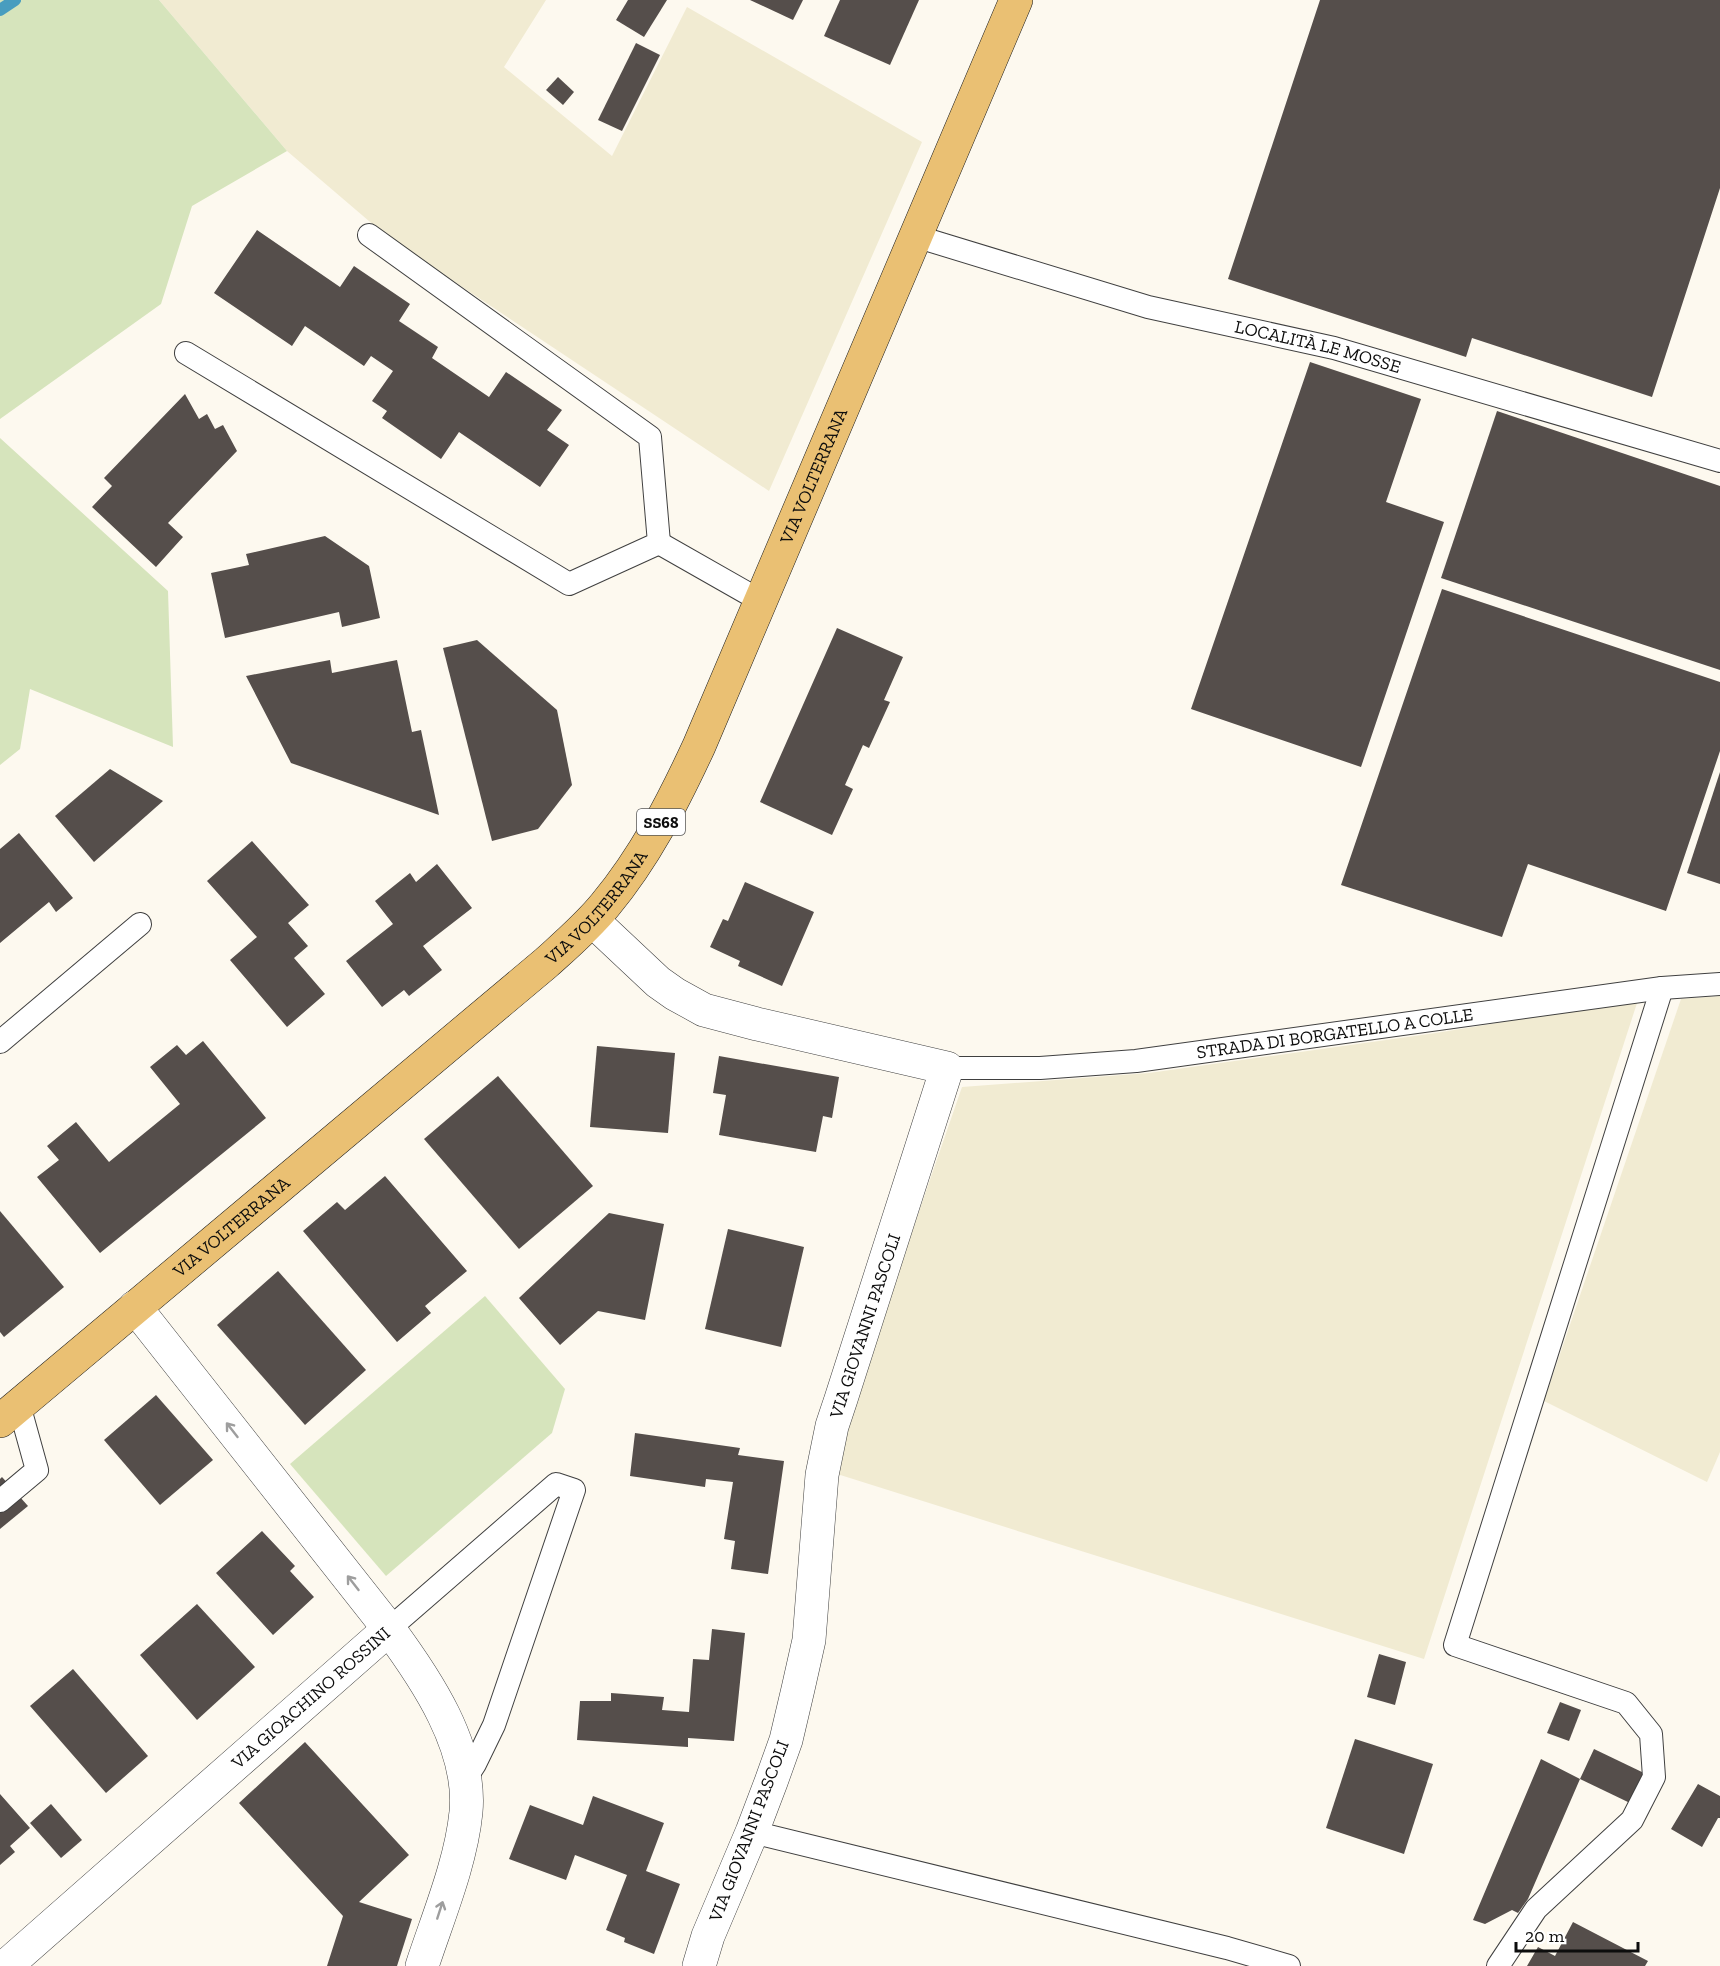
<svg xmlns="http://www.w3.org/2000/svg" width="1720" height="1966" font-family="'Zilla Slab',serif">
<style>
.farmland{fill:#f1ebd2}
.green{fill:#d6e4bc}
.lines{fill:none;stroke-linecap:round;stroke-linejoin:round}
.stream{stroke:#489dbf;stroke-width:12}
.building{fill:#554e4b}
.lane-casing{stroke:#404040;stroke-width:24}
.street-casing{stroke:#404040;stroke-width:34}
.primary-casing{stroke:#1e1e1e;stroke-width:34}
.lane{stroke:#fff;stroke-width:22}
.street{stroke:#fff;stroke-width:33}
.primary{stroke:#eac073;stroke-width:33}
.oneway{stroke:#9e9e9e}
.labels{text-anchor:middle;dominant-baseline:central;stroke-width:6;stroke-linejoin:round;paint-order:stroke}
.shield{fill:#fff;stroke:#565656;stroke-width:1.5}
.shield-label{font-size:16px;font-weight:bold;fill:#0d0d0d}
.street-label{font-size:18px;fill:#0d0d0d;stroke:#fff}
</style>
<rect width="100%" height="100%" fill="#fdf9ef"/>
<g class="farmland">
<polygon points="159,0 546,0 504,67 612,156 687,7 922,142 769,491 390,239 287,151"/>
<polygon points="1720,996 1720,1452 1707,1482 1544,1401 1681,999"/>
<polygon points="1638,1000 1424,1659 834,1473 848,1417 962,1087 1149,1073 1436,1033"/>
</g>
<g class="green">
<polygon points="0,0 159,0 287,151 192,206 161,304 0,419"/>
<polygon points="0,438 168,591 173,747 30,689 20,749 0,765"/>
<polygon points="485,1296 565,1389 552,1433 386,1576 290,1464"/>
</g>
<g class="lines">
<polyline class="stream" points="0,10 15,0"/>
</g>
<g class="building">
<polygon points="628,0 667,0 644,37 616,20"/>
<polygon points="750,0 803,0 793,20"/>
<polygon points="840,0 919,0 890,65 824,36"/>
<polygon points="1320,0 1720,0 1720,188 1652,397 1472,338 1466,357 1228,279"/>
<polygon points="636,43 660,55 622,131 598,120"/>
<polygon points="558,77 574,92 563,105 546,90"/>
<polygon points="257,230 340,287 354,266 410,304 399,321 438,347 432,358 489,397 506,372 562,410 547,430 569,445 540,487 459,432 441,459 382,418 387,411 372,401 393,371 371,356 364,366 305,326 292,346 214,293"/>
<polygon points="1310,362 1421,399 1386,502 1444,522 1361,767 1191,709"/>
<polygon points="185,394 199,419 207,414 215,429 223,425 237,451 168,523 183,537 156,567 92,507 112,486 104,478"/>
<polygon points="1497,411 1720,486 1720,670 1441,578"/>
<polygon points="325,536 369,566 380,618 342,627 339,612 225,638 211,573 249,565 246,554"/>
<polygon points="1442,589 1720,682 1720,751 1666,911 1528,864 1502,937 1341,885"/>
<polygon points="837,628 903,657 884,700 890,702 869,748 863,745 845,785 853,789 832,835 760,802"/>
<polygon points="477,640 557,710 572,785 538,829 492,841 443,648"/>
<polygon points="330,660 332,673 397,660 412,732 421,730 439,815 291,763 246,676"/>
<polygon points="110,769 163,801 94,862 55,816"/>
<polygon points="1720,772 1720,884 1687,873"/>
<polygon points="19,833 73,898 56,912 49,902 0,943 0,849"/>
<polygon points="252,841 309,905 288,923 308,946 294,958 325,994 287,1027 230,960 257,937 207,881"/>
<polygon points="437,864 472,908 423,946 442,970 409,996 404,990 382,1007 346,961 393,924 375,901 410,873 416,882"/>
<polygon points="745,882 814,912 782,986 738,966 740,961 710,947 723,919 728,921"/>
<polygon points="203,1041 266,1118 100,1253 37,1177 59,1160 47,1146 76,1122 109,1162 180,1104 150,1067 177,1045 186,1055"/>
<polygon points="597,1046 675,1053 668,1133 590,1127"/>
<polygon points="719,1056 839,1077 832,1118 823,1116 816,1152 719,1135 726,1095 713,1093"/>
<polygon points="498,1076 593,1186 519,1249 424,1139"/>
<polygon points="385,1176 467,1271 425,1306 431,1313 397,1342 303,1231 337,1202 345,1210"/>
<polygon points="0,1211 64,1287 4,1337 0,1332"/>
<polygon points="609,1213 664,1224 645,1320 598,1311 560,1345 519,1298"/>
<polygon points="728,1229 804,1247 781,1347 705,1329"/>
<polygon points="278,1271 366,1370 305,1425 217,1325"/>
<polygon points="156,1395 213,1460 160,1505 104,1440"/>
<polygon points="635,1433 740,1448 738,1455 784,1461 768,1574 731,1569 735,1541 724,1539 733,1482 706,1479 705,1487 630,1476"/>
<polygon points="2,1477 28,1506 0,1529 0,1479"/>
<polygon points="262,1531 295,1566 290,1571 314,1597 273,1635 216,1573"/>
<polygon points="197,1604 255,1667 197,1720 140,1655"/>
<polygon points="712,1629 745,1633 734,1741 688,1738 688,1747 577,1740 580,1701 611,1701 611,1693 664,1697 662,1710 689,1712 693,1659 709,1660"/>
<polygon points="1379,1654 1406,1662 1395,1705 1367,1697"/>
<polygon points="73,1669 148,1756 106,1793 30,1706"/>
<polygon points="1560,1702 1581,1710 1569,1741 1547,1733"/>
<polygon points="1355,1739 1433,1764 1404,1854 1326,1828"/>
<polygon points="305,1742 409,1855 359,1902 412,1919 397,1966 327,1966 343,1916 239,1803"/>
<polygon points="1594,1749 1644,1773 1630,1803 1580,1779"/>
<polygon points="1541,1759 1580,1779 1528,1899 1518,1913 1512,1910 1485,1924 1473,1920"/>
<polygon points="1698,1784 1720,1796 1720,1818 1718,1818 1702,1847 1671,1829"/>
<polygon points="0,1794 30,1828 10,1846 15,1852 0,1865"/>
<polygon points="593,1796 664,1823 646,1871 680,1884 654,1954 624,1942 625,1938 606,1930 627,1875 575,1855 566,1880 509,1859 530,1805 583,1825"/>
<polygon points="51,1804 82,1840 61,1858 30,1823"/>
<polygon points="1573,1922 1648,1961 1645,1966 1527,1966 1538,1947 1555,1956"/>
</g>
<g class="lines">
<g class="lane-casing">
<g id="lane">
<path id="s1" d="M915,236L1148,307L1334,348L1720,461"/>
<polyline points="186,353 569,584 659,543 650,437 369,235"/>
<polyline points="659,543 761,601"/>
<polyline points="0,1042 140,924"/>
<path id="s2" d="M947,1068H1040L1136,1061L1662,988L1720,984"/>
<polyline points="0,1501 37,1470 19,1405"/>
<polyline points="389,1629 556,1484 574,1490 494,1725 475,1764 464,1781"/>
<polyline points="752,1832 1227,1948 1289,1966"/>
<polyline points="1498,1966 1536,1909 1632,1820 1654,1777 1651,1734 1626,1703 1455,1645 1662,988"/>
</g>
</g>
<g class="street-casing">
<g id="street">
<polyline points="592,920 658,982 675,994 704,1010 757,1024 947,1068 841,1399 832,1426 822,1475 809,1640 798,1689 786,1740 771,1782 752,1832 708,1936 699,1966"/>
<path d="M135,1307L389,1629C426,1679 472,1747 466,1812C461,1863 438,1917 422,1966"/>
<path id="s3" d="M6,1966L389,1629"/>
</g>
</g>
<g class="primary-casing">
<g id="primary">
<path id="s4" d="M0,1421L546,963C567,944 588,926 605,905C645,857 673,802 699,746L1016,0"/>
</g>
</g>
<use href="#lane" class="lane"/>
<use href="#street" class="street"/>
<use href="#primary" class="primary"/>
</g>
<defs><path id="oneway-shaft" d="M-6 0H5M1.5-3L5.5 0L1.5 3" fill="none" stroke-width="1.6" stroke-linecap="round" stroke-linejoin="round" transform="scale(1.5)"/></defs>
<g class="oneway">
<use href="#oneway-shaft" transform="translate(232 1430) rotate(-128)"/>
<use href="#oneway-shaft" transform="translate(353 1583) rotate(-128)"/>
<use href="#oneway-shaft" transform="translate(440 1910) rotate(-72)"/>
</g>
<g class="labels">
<rect class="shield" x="637" y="809" width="48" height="26" rx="4.5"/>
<g class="shield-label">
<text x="661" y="822">SS68</text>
</g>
<g class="street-label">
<text stroke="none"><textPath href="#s1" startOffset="418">LOCALITÀ LE MOSSE</textPath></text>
<text stroke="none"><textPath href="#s4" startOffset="1274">VIA VOLTERRANA</textPath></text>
<text stroke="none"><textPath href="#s4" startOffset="788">VIA VOLTERRANA</textPath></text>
<text stroke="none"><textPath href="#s2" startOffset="390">STRADA DI BORGATELLO A COLLE</textPath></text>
<text stroke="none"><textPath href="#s4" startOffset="302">VIA VOLTERRANA</textPath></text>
<text transform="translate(865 1326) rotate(-72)">VIA GIOVANNI PASCOLI</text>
<text stroke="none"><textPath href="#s3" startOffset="406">VIA GIOACHINO ROSSINI</textPath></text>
<text transform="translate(749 1831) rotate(-69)">VIA GIOVANNI PASCOLI</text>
</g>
</g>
<path d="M1516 1942v9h122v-9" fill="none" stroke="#0d0d0d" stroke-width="3"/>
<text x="1525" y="1942" font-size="18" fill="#0d0d0d" stroke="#ffffff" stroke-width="4.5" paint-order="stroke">20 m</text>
</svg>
